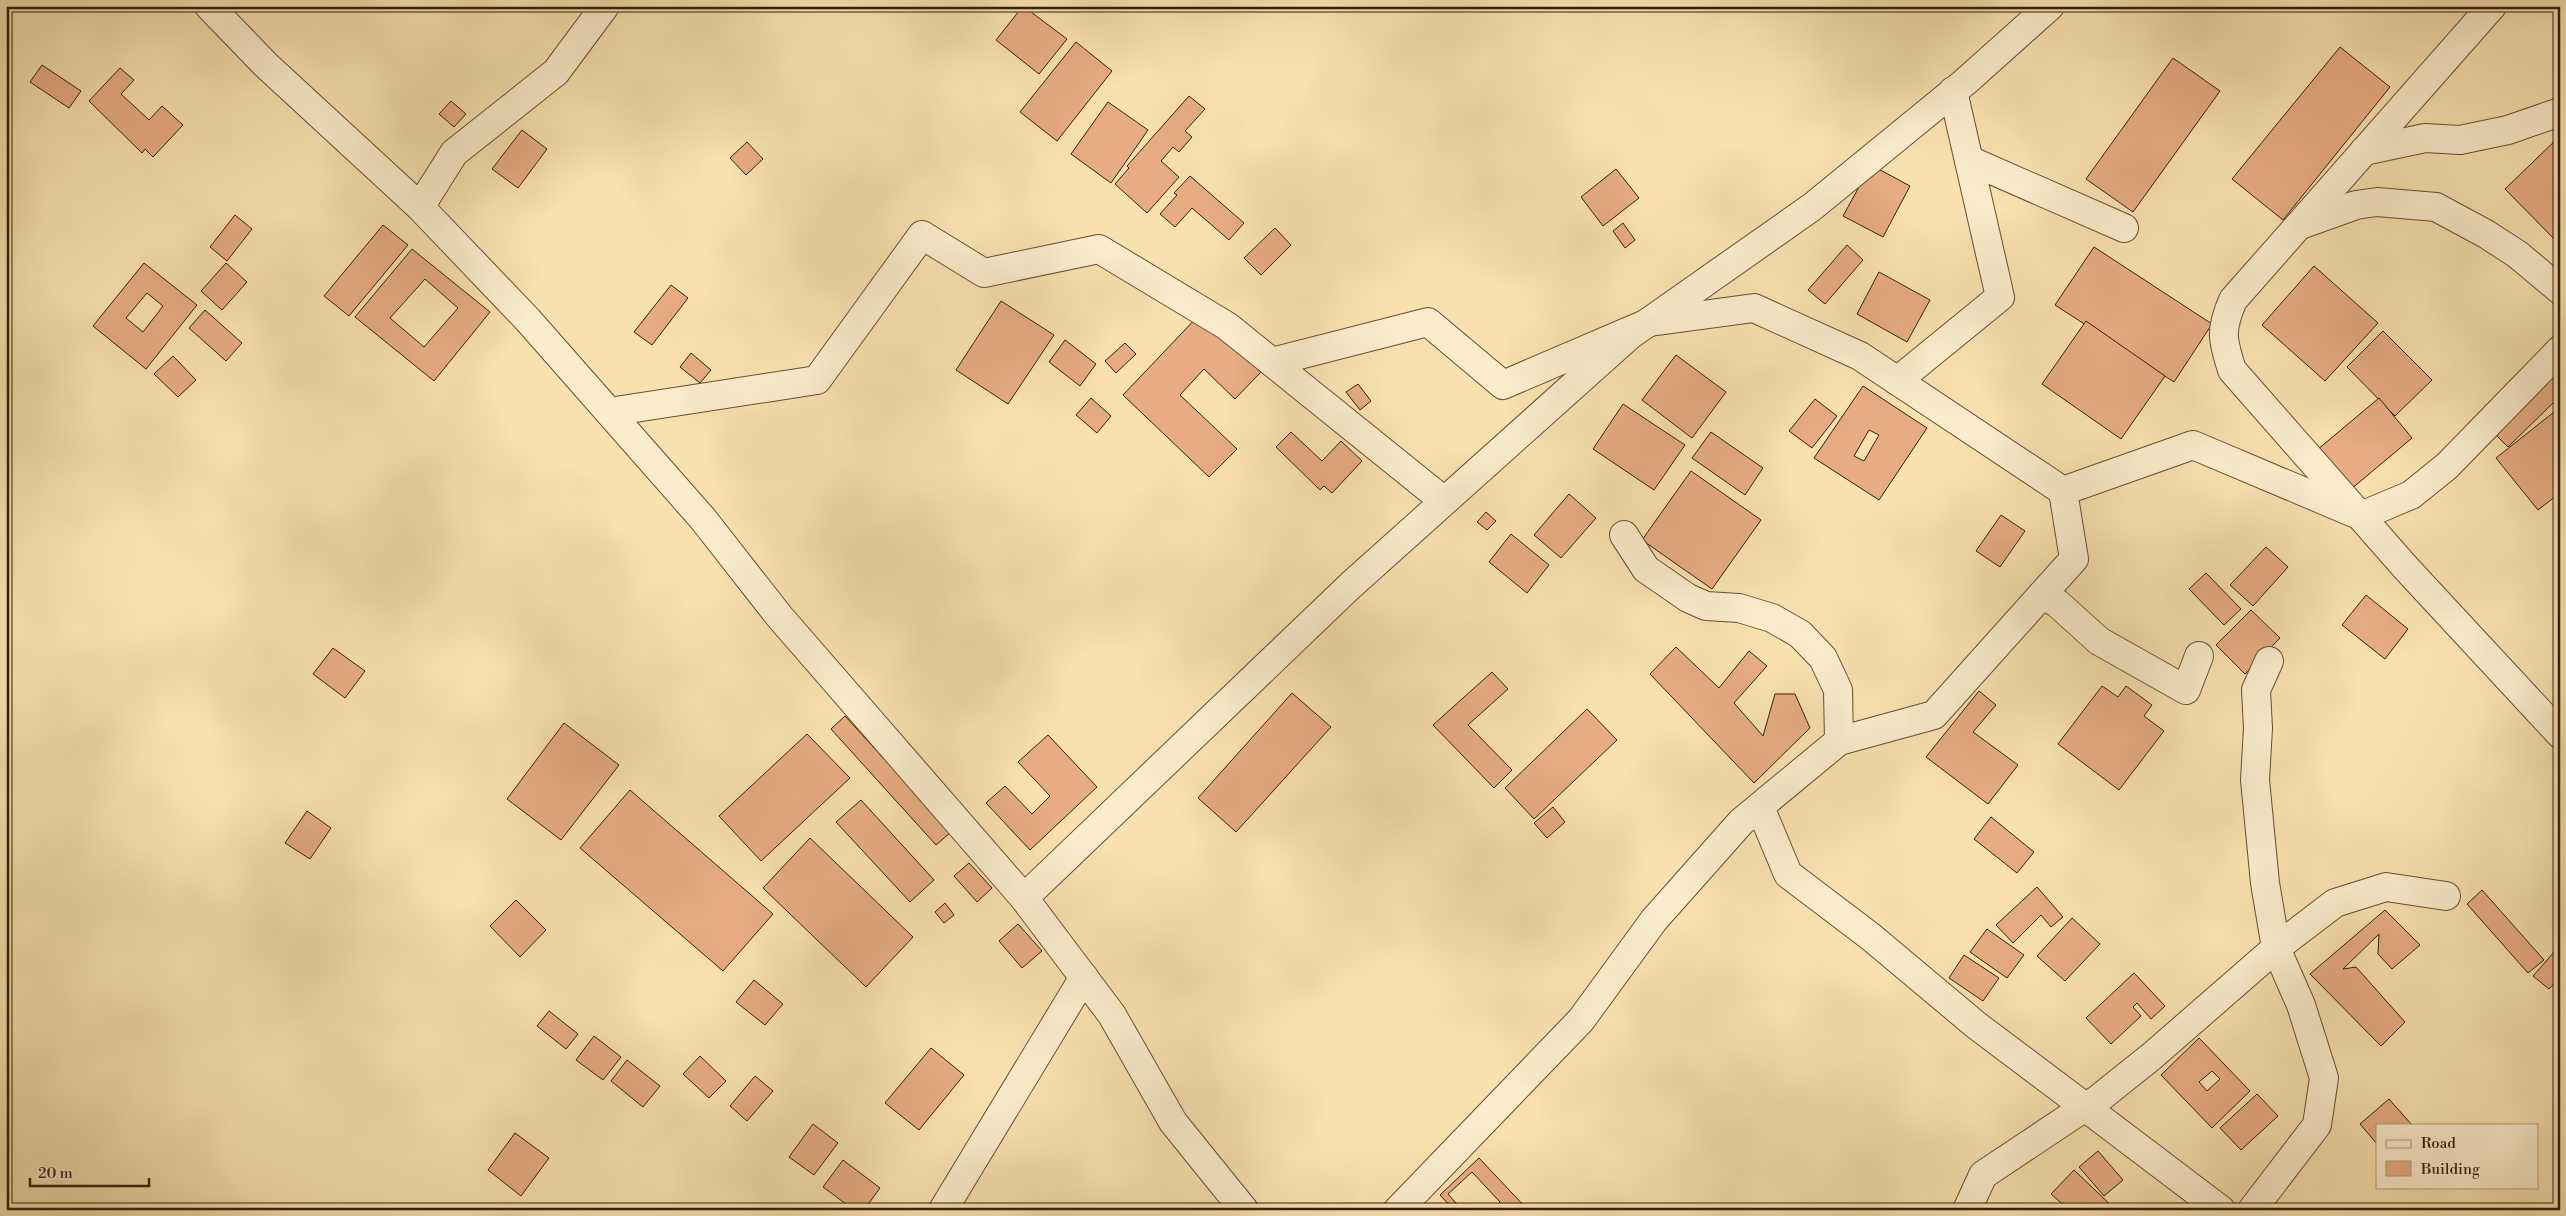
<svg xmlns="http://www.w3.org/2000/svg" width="2566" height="1216" font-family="'Libre Bodoni',serif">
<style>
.building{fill:#e7ac81;stroke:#331e0c;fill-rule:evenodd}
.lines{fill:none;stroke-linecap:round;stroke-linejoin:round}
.minor-casing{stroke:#644f35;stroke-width:30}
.minor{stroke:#faeccb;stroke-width:28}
</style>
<rect width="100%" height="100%" fill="#f8e1af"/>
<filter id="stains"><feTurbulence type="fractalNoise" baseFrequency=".004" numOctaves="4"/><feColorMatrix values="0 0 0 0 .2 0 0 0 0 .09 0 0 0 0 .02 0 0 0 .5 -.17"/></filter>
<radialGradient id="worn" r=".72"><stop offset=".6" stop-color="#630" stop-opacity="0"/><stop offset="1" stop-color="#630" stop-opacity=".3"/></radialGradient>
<g class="building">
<polygon points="1023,6 1067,39 1039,74 996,40"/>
<polygon points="1076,42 1112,71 1057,141 1020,112"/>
<polygon points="2340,47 2390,87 2283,220 2232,179"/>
<polygon points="2173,58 2220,91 2133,212 2086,179"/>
<polygon points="42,65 81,91 69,108 30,82"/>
<polygon points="120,68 134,80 121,94 149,120 162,106 183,125 153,157 145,149 142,153 89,101"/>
<polygon points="1189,96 1205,109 1185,131 1192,137 1179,152 1173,147 1161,161 1179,177 1147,213 1115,184 1129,168 1127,166"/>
<polygon points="451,101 466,114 454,127 439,114"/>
<polygon points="1108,102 1148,130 1111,183 1071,154"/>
<polygon points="522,130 547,149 518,188 492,169"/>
<polygon points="2560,136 2560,245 2505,189"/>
<polygon points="747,142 763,159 746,175 730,158"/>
<polygon points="1871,165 1910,186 1883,237 1843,216"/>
<polygon points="1616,169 1639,198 1603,226 1581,197"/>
<polygon points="1190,176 1244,223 1229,240 1192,208 1175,227 1160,214 1177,195 1174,193"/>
<polygon points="235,215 252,229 227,261 210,247"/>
<polygon points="1623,223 1635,240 1625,248 1613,231"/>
<polygon points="383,225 408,245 349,316 324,296"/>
<polygon points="1275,228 1291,245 1261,275 1244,258"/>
<polygon points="1847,245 1863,260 1825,304 1808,290"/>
<polygon points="2094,247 2212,324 2174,382 2055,305"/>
<path d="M412,249L490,312L434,381L355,317ZM425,279L458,308L424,347L390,318Z"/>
<path d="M144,263L197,305L146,369L93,326ZM147,293L163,306L143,332L126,318Z"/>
<polygon points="226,263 247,282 222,310 201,291"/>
<polygon points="2314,266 2378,323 2325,381 2262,325"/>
<polygon points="1879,272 1930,300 1907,342 1857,314"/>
<polygon points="671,285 688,298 652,345 634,332"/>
<polygon points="1001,301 1054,335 1008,404 956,370"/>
<polygon points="205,310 242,343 226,361 189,328"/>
<polygon points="1200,314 1261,372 1235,399 1204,369 1180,395 1237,449 1209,477 1123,395"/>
<polygon points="2086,321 2165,376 2121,439 2042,384"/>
<polygon points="2383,331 2432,380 2395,416 2347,367"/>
<polygon points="1065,340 1096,364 1080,386 1049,362"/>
<polygon points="1125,343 1136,354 1116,373 1105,361"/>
<polygon points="691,353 711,370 700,383 680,367"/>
<polygon points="1676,355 1726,392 1692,438 1642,400"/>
<polygon points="173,356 196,380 178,397 154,374"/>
<polygon points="2560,369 2560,410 2553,403 2508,447 2487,426"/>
<polygon points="1358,384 1371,401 1360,410 1346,392"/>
<path d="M1863,386L1927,428L1879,500L1814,458ZM1869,430L1879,435L1864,461L1854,456Z"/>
<polygon points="1091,398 1111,416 1097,433 1076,415"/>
<polygon points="2379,398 2412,438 2350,490 2317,450"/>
<polygon points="1815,399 1837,416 1812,448 1789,431"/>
<polygon points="1623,404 1685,445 1654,490 1593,449"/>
<polygon points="2554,412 2560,420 2560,493 2538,510 2496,458"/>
<polygon points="1291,432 1322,461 1341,441 1362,461 1332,493 1324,486 1320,490 1276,447"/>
<polygon points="1711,432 1763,468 1745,495 1692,458"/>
<polygon points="1691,471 1761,520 1712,589 1642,540"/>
<polygon points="1569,494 1596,518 1561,558 1534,535"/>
<polygon points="1486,512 1496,521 1487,530 1477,522"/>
<polygon points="2001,515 2025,531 2000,567 1976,551"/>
<polygon points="1511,534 1549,565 1527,593 1489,562"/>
<polygon points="2266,547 2288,567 2253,606 2230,585"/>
<polygon points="2206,573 2241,609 2224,625 2189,589"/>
<polygon points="2366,595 2408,629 2385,659 2342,625"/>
<polygon points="2251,610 2280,638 2245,674 2216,645"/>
<polygon points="1676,647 1719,688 1749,651 1767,666 1734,703 1763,736 1775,694 1795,694 1810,728 1754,783 1650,674"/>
<polygon points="333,648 365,671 345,698 313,674"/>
<polygon points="1492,672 1508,689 1468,725 1512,770 1494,788 1433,725"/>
<polygon points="2102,686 2118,697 2126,686 2152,705 2144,716 2164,731 2119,790 2058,744"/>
<polygon points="1979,691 1996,705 1973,732 2018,765 1988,804 1926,757"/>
<polygon points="1292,693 1331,727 1236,832 1198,798"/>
<polygon points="1587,709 1617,740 1534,819 1505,788"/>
<polygon points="845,716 951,832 936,845 831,729"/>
<polygon points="564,723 619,765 561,840 507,799"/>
<polygon points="807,734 850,778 761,861 719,816"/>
<polygon points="1048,735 1097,787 1030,850 986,803 1005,786 1032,814 1050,796 1018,762"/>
<polygon points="630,790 773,914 723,971 580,848"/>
<polygon points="861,800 934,880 910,902 836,822"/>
<polygon points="1553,807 1565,822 1547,838 1534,823"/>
<polygon points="307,811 331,828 310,859 285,843"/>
<polygon points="1991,817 2034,852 2017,873 1974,839"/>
<polygon points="810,838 913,937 866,987 763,888"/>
<polygon points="969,863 992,888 977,902 954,876"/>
<polygon points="2037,887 2063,917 2051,927 2041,915 2013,943 1996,925"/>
<polygon points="2482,890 2544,960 2528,973 2467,904"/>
<polygon points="516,900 546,930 520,957 490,926"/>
<polygon points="945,903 954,915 944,923 935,912"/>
<polygon points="2385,910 2420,945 2392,969 2378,954 2379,934 2343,969 2356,967 2405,1022 2381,1046 2310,974"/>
<polygon points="2072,918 2100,944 2065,981 2037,956"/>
<polygon points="1018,924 1042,951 1022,968 999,941"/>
<polygon points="1987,929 2024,955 2007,978 1970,952"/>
<polygon points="2555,951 2560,956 2560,977 2549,989 2533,976"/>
<polygon points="1964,955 1999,978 1983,1001 1949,978"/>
<polygon points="2134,973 2165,1006 2151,1019 2137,1003 2133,1007 2141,1016 2111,1044 2086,1018"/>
<polygon points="754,980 783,1004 765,1025 736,1002"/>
<polygon points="549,1011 578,1034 566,1049 537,1026"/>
<polygon points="594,1036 621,1057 603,1080 576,1060"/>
<path d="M2199,1038L2250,1091L2212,1128L2161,1075ZM2212,1071L2220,1079L2207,1091L2199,1082Z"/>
<polygon points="931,1048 964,1075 919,1130 885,1103"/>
<polygon points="700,1056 726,1081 709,1098 683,1074"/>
<polygon points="627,1060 660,1086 643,1107 611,1081"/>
<polygon points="755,1076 773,1091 747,1121 730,1106"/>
<polygon points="2257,1094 2278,1116 2241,1150 2220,1128"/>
<polygon points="2389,1099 2412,1125 2377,1125 2377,1144 2360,1124"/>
<polygon points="813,1124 838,1143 814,1175 789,1157"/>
<polygon points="515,1133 549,1158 521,1196 488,1170"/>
<polygon points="2098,1151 2123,1180 2104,1196 2079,1167"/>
<polygon points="1479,1158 1528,1210 1492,1210 1500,1202 1472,1172 1448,1194 1462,1210 1454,1210 1440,1195"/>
<polygon points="843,1160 880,1188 864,1210 854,1210 823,1187"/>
<polygon points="2074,1170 2116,1210 2069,1210 2051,1194"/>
</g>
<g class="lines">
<g class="minor-casing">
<g id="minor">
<polyline points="209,6 266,65 420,207 528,320 703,519 779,616 1024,898 1112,1015 1173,1122 1244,1210"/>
<path d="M2492,6L2233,300C2220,330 2222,339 2232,370L2406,568L2560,734"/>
<polyline points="2364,151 2425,138 2460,140 2508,130 2560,112"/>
<polyline points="1969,160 2124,228"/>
<polyline points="420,207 454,153 556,72 605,6"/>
<polyline points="2300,225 2356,205 2377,202 2436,207 2486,234 2517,254 2560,290"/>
<polyline points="1272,362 1428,322 1503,385 1650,322 1754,308 1860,356 2063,491 2193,445 2361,516 2411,495 2447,466 2560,350"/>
<polyline points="1897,381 2000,297 1953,91"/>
<polyline points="609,412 817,380 922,235 984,273 1099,249 1227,326 1444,501"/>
<polyline points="1624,535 1646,569 1688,598 1706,606 1739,608 1772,618 1800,634 1823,658 1838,690 1839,741"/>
<polyline points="2042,595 2057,603 2099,641 2186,690 2199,656"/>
<polyline points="1760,807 1788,874 1871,937 1976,1025 2085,1107 2097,1100 2152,1056 2276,948 2335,903 2386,887 2446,896"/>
<polyline points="1024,898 1351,585 1630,335 1812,207 1965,82 2050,6"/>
<polyline points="943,1210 1084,977"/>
<polyline points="1398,1210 1581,1020 1654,920 1741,822 1839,741 1934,715 2074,559 2063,491"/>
<polyline points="1967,1210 1983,1175 2085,1107 2221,1210"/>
<polyline points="2252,1210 2317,1125 2324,1078 2301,1005 2276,948 2265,883 2255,780 2258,728 2256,690 2269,661"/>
</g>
</g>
<use href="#minor" class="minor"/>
</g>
<rect width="2566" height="1216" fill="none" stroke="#f8e1af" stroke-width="25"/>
<rect x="8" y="8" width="2551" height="1201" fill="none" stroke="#331e0c" stroke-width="2.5"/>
<rect x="12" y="12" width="2541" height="1191" fill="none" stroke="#331e0c"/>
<rect x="2376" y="1124" width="162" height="65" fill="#faeccb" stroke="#aa9a7f"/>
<rect x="2386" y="1140" width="25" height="8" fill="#faeccb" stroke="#aa9a7f"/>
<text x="2421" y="1148" font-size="15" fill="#331e0c">Road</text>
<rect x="2386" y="1161" width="25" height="15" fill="#e7ac81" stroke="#aa9a7f"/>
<text x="2421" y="1174" font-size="15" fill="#331e0c">Building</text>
<path d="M30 1178v8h119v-8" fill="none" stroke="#331e0c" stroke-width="2.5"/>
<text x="38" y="1178" font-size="15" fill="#331e0c" stroke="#faeccb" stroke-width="4" paint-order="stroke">20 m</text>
<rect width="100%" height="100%" filter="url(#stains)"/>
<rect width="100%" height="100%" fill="url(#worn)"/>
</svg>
